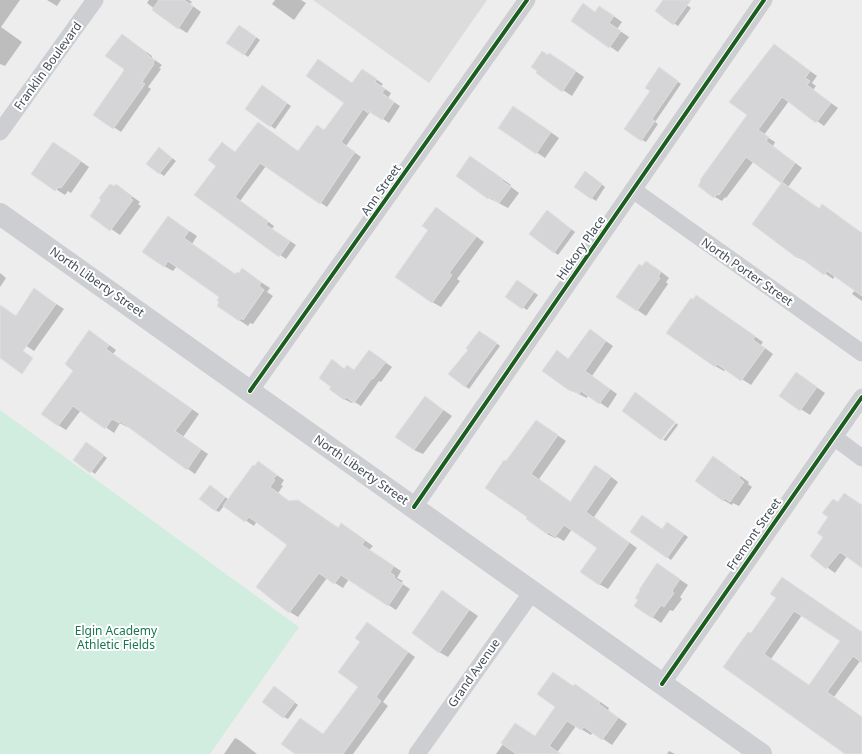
<svg xmlns="http://www.w3.org/2000/svg" width="862" height="754" font-family="'Noto Sans',sans-serif">
  <rect width="100%" height="100%" fill="#eeeded"/>
  <!-- education -->
  <polygon fill="#dcdcdd" points="313,0 487,0 429,83"/>
  <!-- green -->
  <polygon fill="#d1eddf" points="0,410 299,627 210,754 0,754"/>
  <!-- shadow -->
  <g fill="#0003" fill-rule="evenodd">
    <polygon points="0,0 20,0 1,27 22,42 5,66 0,64"/>
    <polygon points="47,0 61,0 57,6"/>
    <polygon points="149,0 189,0 192,2 190,4 201,12 187,33 179,28 147,3"/>
    <polygon points="275,0 301,0 306,3 294,20 272,4"/>
    <polygon points="664,0 679,0 691,8 678,26 656,11"/>
    <polygon points="608,12 622,22 617,29 629,37 618,52 572,20 596,13"/>
    <polygon points="243,28 260,40 248,57 244,54"/>
    <polygon points="122,35 152,56 152,58 162,65 159,68 161,69 148,87 151,89 121,132 94,114 124,73 125,69"/>
    <polygon points="775,45 817,76 812,83 816,86 813,90 838,108 824,126 789,101 764,135 775,142 773,146 802,168 788,187 820,209 862,233 862,301 852,294 855,290 835,275 833,279 806,260 805,261 797,257 783,183 754,161 726,198 725,197 722,201 715,197 749,115"/>
    <polygon points="548,56 558,59 584,77 572,96 537,73"/>
    <polygon points="663,71 681,84 655,122 658,124 646,142 642,140"/>
    <polygon points="369,74 383,84 381,86 391,93 388,98 400,106 389,123 376,114 375,116 370,112 346,146 361,157 327,207 266,166 240,201 274,226 272,229 296,245 286,259 196,195 236,153 298,152 325,131 346,102 353,84"/>
    <polygon points="266,89 291,106 275,129 246,109"/>
    <polygon points="522,112 559,138 545,158 500,128"/>
    <polygon points="62,148 89,167 71,193 68,191 65,195 32,174"/>
    <polygon points="163,151 176,161 164,176 147,164"/>
    <polygon points="471,157 511,185 510,186 519,193 508,208 489,198 457,176"/>
    <polygon points="590,175 605,187 596,201 576,187"/>
    <polygon points="116,185 140,202 138,204 141,206 120,235 91,215"/>
    <polygon points="444,213 484,242 457,279 460,281 441,307 432,302"/>
    <polygon points="551,214 575,232 558,255 554,252"/>
    <polygon points="168,217 197,236 192,244 236,275 239,274 242,270 270,288 267,292 273,296 253,324 250,323 248,326 218,306 221,297 177,266 173,271 164,266"/>
    <polygon points="643,267 655,267 669,278 666,282 668,284 646,316 617,296"/>
    <polygon points="0,273 6,278 0,287"/>
    <polygon points="521,283 538,295 527,310 507,296"/>
    <polygon points="35,290 64,309 34,351 0,328 0,305 16,316"/>
    <polygon points="705,302 763,342 761,345 773,354 751,385 726,369 724,371 715,366"/>
    <polygon points="590,330 613,346 592,376 617,394 608,408 588,395 587,398 570,390 557,352 569,359"/>
    <polygon points="484,334 500,346 469,389 465,386"/>
    <polygon points="97,336 116,350 113,354 199,414 183,437 208,454 195,474 128,426 127,427 120,423 114,433 81,410 66,430 58,425 75,370"/>
    <polygon points="369,351 392,367 381,382 379,381 361,406 353,401 352,403 344,399 332,386 332,361 345,369 355,371"/>
    <polygon points="805,379 825,393 810,415 781,396"/>
    <polygon points="425,397 452,416 423,454 414,450"/>
    <polygon points="676,423 678,425 666,441 663,440"/>
    <polygon points="544,426 566,441 539,479 571,502 603,471 618,482 594,517 637,548 608,589 599,584 598,548 572,529 564,541 557,537 555,538 547,534 529,517 507,462"/>
    <polygon points="90,445 107,458 95,474 74,459"/>
    <polygon points="258,462 284,480 281,485 283,486 278,493 290,502 298,501 306,506 339,528 349,529 373,546 369,550 401,571 397,578 403,581 401,583 410,589 396,610 349,579 343,588 327,578 298,617 290,612 289,544 257,521 254,526 224,506 219,512 215,510 214,488 229,500"/>
    <polygon points="722,463 749,482 748,484 752,487 739,506 733,503 732,505 723,500"/>
    <polygon points="838,503 862,506 862,567 847,556 835,573 811,556 825,537"/>
    <polygon points="668,523 688,537 671,560 667,557 662,530"/>
    <polygon points="666,570 688,585 680,597 682,599 673,611 670,610 661,623 635,605"/>
    <polygon points="443,592 478,616 448,657 439,652"/>
    <path d="M777 598 862 633V662L860 661 834 697 862 717V754H848L805 723 751 635ZM802 615 842 641 809 686 771 659Z"/>
    <polygon points="374,628 415,657 383,702 388,706 353,754 297,754 324,735 359,687"/>
    <polygon points="553,673 574,687 575,685 585,691 609,708 608,710 627,724 612,745 593,732 591,735 576,726 556,754 496,754 503,744 535,737 557,707"/>
    <polygon points="278,690 298,705 288,719 284,717"/>
    <polygon points="235,738 239,740 257,754 224,754"/>
    <polygon points="669,751 675,754 667,754"/>
  </g>
  <!-- building -->
  <g fill="#d5d5d7" stroke="#dfdfe0" fill-rule="evenodd">
    <polygon points="159,0 184,0 193,6 178,29 152,10"/>
    <polygon points="663,0 691,0 673,25 655,11"/>
    <polygon points="583,3 595,12 599,6 614,16 609,23 621,31 609,48 571,21"/>
    <polygon points="239,25 256,37 244,55 226,43"/>
    <polygon points="122,34 146,52 145,53 155,60 153,63 154,64 142,82 145,84 113,129 93,115 123,72 124,69 105,56"/>
    <polygon points="774,44 810,71 805,78 810,81 807,85 831,103 816,123 782,97 758,130 769,137 766,141 795,163 781,183 746,157 719,195 717,194 714,198 698,186 701,181 700,180 747,115 729,102"/>
    <polygon points="542,51 548,55 549,53 576,71 562,92 536,73 537,71 531,67"/>
    <polygon points="318,59 352,83 362,69 377,79 375,82 385,89 382,93 394,102 382,120 369,111 368,113 363,109 341,142 355,152 320,204 260,163 235,197 268,221 266,225 290,241 279,257 194,195 216,166 208,160 222,142 235,152 258,122 298,151 317,125 324,130 344,103 306,76"/>
    <polygon points="659,67 678,81 652,119 655,121 641,141 624,129 650,91 645,88"/>
    <polygon points="262,85 287,103 270,127 245,109"/>
    <polygon points="513,106 551,132 536,154 498,128"/>
    <polygon points="53,142 81,161 61,188 59,187 55,191 31,174"/>
    <polygon points="159,147 172,158 159,174 146,164"/>
    <polygon points="470,156 503,179 501,180 511,187 499,203 490,197 488,199 456,176"/>
    <polygon points="585,171 602,184 591,199 574,187"/>
    <polygon points="782,182 819,209 822,204 862,233 862,296 827,271 824,275 798,256 797,258 752,224"/>
    <polygon points="110,184 114,186 116,184 132,196 130,199 133,200 110,231 90,216 101,200 99,198"/>
    <polygon points="436,207 476,237 449,273 452,275 432,303 395,277 428,230 422,226"/>
    <polygon points="547,210 571,229 554,253 529,234"/>
    <polygon points="168,216 189,231 184,238 235,274 237,272 239,273 242,268 261,282 259,286 264,290 243,320 241,318 239,321 217,306 219,302 217,301 219,297 168,261 164,267 142,252"/>
    <polygon points="646,261 661,272 658,277 660,278 637,311 616,297 639,264 642,266"/>
    <polygon points="517,280 534,292 522,309 505,297"/>
    <polygon points="34,288 56,304 23,351 33,358 22,374 0,358 0,305 16,316"/>
    <polygon points="696,295 755,336 753,340 765,348 741,381 717,364 715,367 666,333 691,298 693,300"/>
    <polygon points="590,329 606,341 585,371 610,389 599,404 581,391 579,394 571,389 570,391 542,371 557,350 568,359"/>
    <polygon points="89,330 109,345 106,349 192,409 175,431 201,449 187,470 120,421 119,423 112,419 105,429 73,406 58,426 41,414 73,371 65,364"/>
    <polygon points="479,331 497,343 465,387 448,374 468,350 466,348"/>
    <polygon points="369,350 386,362 373,379 372,378 354,403 346,397 344,400 329,389 331,387 319,378 332,359 344,369 347,365 354,370"/>
    <polygon points="796,372 817,387 800,411 779,396"/>
    <polygon points="635,392 675,422 661,440 622,411"/>
    <polygon points="425,396 443,410 414,450 395,437"/>
    <polygon points="536,420 558,435 531,474 570,502 595,465 611,476 586,512 629,543 599,585 580,572 597,548 564,525 555,537 548,532 547,534 526,519 527,517 485,488 504,460 506,461"/>
    <polygon points="86,442 104,455 90,473 73,460"/>
    <polygon points="713,456 740,476 739,478 744,482 730,502 724,498 723,501 695,481"/>
    <polygon points="258,461 277,475 273,479 275,480 270,487 289,501 298,500 338,528 341,523 365,540 362,545 394,566 390,572 395,576 394,578 403,584 388,606 341,575 334,584 319,573 289,613 256,587 287,545 249,517 245,522 223,506 253,465 255,466"/>
    <polygon points="210,485 225,497 215,511 199,499"/>
    <polygon points="844,493 862,505 862,568 840,552 826,569 810,556 823,537 817,533 828,517 822,513 833,499 838,502"/>
    <polygon points="642,515 662,529 667,522 684,534 667,558 630,532"/>
    <polygon points="657,563 680,579 672,591 674,593 664,607 661,605 652,618 634,606 638,600 635,598 640,591 639,590"/>
    <path d="M782 577 862 632V663L853 656 827 692 862 717V754H845L723 667 748 632 751 633 776 598 770 594ZM794 611 840 641 809 685 764 654Z"/>
    <polygon points="442,590 469,610 439,653 412,633"/>
    <polygon points="367,622 408,652 376,697 381,701 343,754 295,754 281,744 300,718 323,734 358,687 338,672 360,642 355,638"/>
    <polygon points="553,672 573,686 575,684 600,702 599,704 618,718 602,740 584,727 581,730 567,721 549,746 561,754 516,754 501,743 515,723 535,736 555,707 537,694"/>
    <polygon points="274,686 295,702 283,718 262,702"/>
  </g>
  <g fill="none" stroke-linecap="round" stroke-linejoin="round">
    <!-- street -->
    <g stroke="#ccced1" stroke-width="17">
      <polyline points="0,132 95,0"/>
      <polyline points="633,190 862,353"/>
      <polyline points="250,391 527,0"/>
      <polyline points="834,437 862,458"/>
      <polyline points="414,507 764,0"/>
      <polyline points="662,684 862,397"/>
      <polyline points="417,754 532,592"/>
    </g>
    <!-- secondary -->
    <polyline stroke="#ccced2" stroke-width="22" points="0,214 761,754"/>
    <defs>
      <g id="cycleway">
        <polyline points="250,391 527,0"/>
        <polyline points="414,507 764,0"/>
        <polyline points="662,684 862,397"/>
      </g>
    </defs>
    <!-- cycleway casing -->
    <use href="#cycleway" stroke="#fff" stroke-width="6"/>
    <!-- cycleway -->
    <use href="#cycleway" stroke="#1b5e20" stroke-width="4"/>
  </g>
  <g text-anchor="middle" stroke-width="4" stroke-linejoin="round" paint-order="stroke">
    <!-- street labels -->
    <g font-size="12" fill="#454e59" stroke="#fff">
      <text transform="translate(48 66) rotate(-54)" y="4">Franklin Boulevard</text>
      <text transform="translate(381 190) rotate(-55)" y="4">Ann Street</text>
      <text transform="translate(581 248) rotate(-55)" y="4">Hickory Place</text>
      <text transform="translate(747 272) rotate(35)" y="4">North Porter Street</text>
      <text transform="translate(97 282) rotate(35)" y="4">North Liberty Street</text>
      <text transform="translate(361 470) rotate(35)" y="4">North Liberty Street</text>
      <text transform="translate(754 534) rotate(-55)" y="4">Fremont Street</text>
      <text transform="translate(474 673) rotate(-55)" y="4">Grand Avenue</text>
    </g>
    <!-- park labels -->
    <g font-size="12" fill="#187852" stroke="#fff">
      <text x="116" y="635">Elgin Academy<tspan x="116" dy="14">Athletic Fields</tspan></text>
    </g>
  </g>
</svg>
